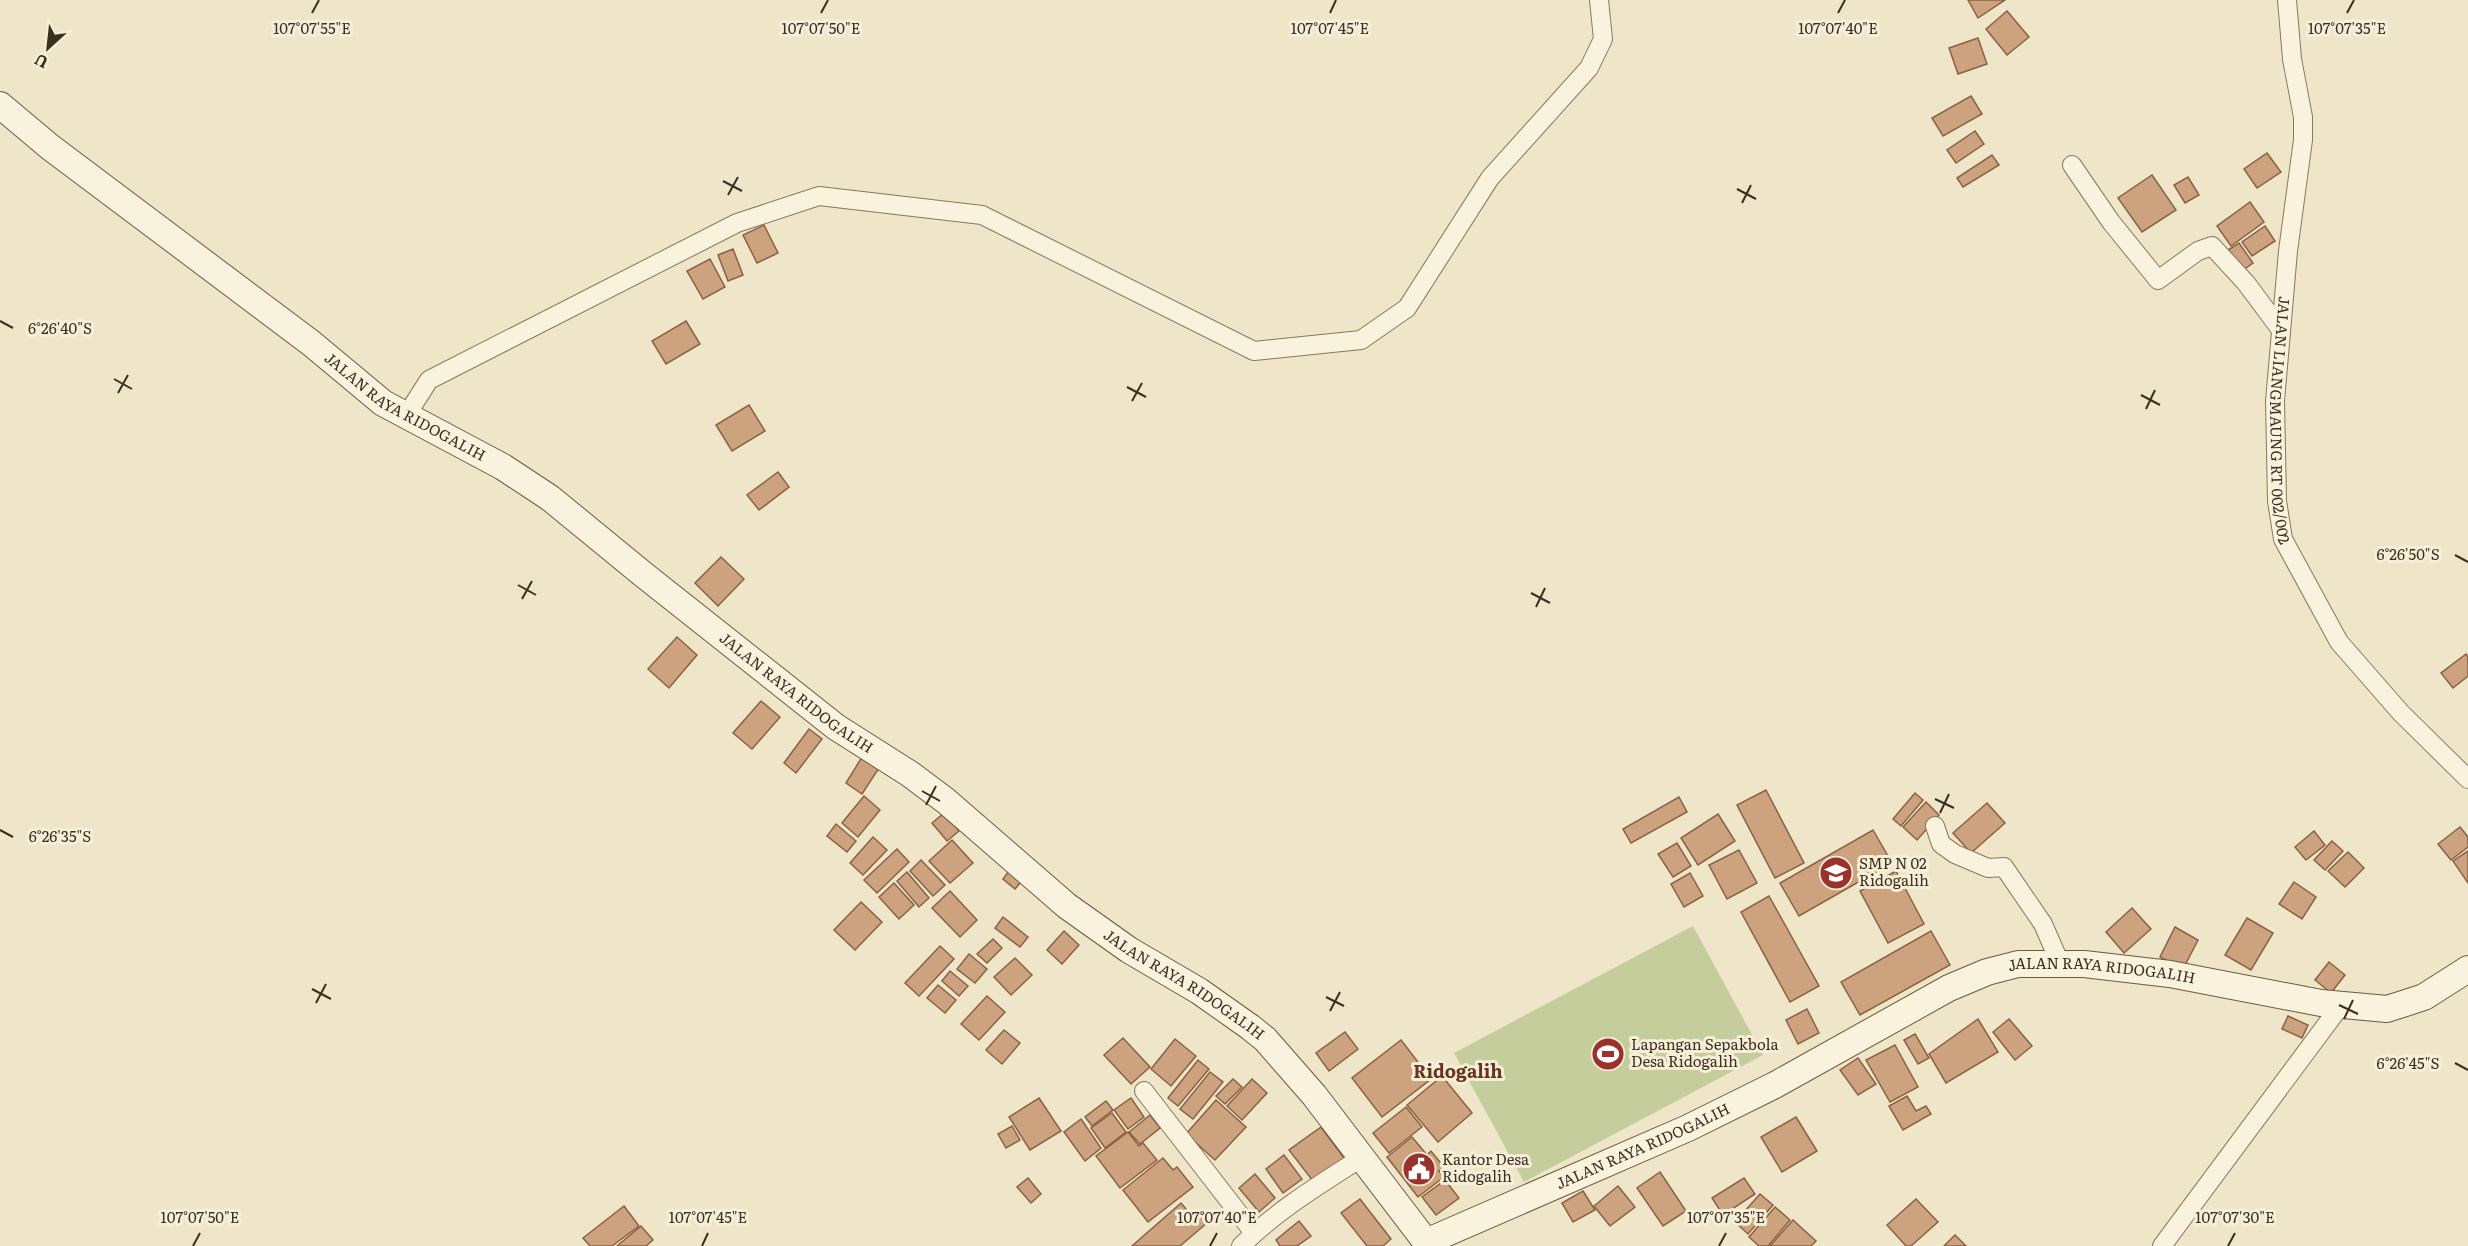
<svg xmlns="http://www.w3.org/2000/svg" width="2468" height="1246" font-family="Literata,serif">
  <rect width="100%" height="100%" fill="#efe5c8"/>
  <!-- green -->
  <polygon fill="#c5cd9c" points="1693,926 1763,1055 1524,1182 1454,1053"/>
  <!-- building -->
  <g fill="#cda27e" stroke="#8a6243" stroke-width="1.5">
    <polygon points="1968,0 2005,0 1978,18"/>
    <polygon points="2007,11 2029,37 2007,55 1986,29"/>
    <polygon points="1978,38 1987,64 1958,74 1949,48"/>
    <polygon points="1971,96 1982,114 1943,136 1932,118"/>
    <polygon points="1975,131 1984,144 1956,163 1947,150"/>
    <polygon points="2267,153 2281,172 2257,188 2244,169"/>
    <polygon points="1992,155 1999,165 1963,187 1957,178"/>
    <polygon points="2152,175 2176,210 2142,232 2118,198"/>
    <polygon points="2188,177 2199,195 2185,203 2174,185"/>
    <polygon points="2250,202 2264,222 2231,246 2217,226"/>
    <polygon points="764,225 778,253 757,263 743,235"/>
    <polygon points="2265,226 2275,241 2252,256 2242,242"/>
    <polygon points="2239,243 2253,263 2243,270 2228,250"/>
    <polygon points="733,249 743,275 728,281 718,255"/>
    <polygon points="710,259 725,287 703,299 687,271"/>
    <polygon points="686,321 700,344 666,364 652,341"/>
    <polygon points="749,405 765,431 732,451 716,425"/>
    <polygon points="778,472 789,487 759,510 747,495"/>
    <polygon points="721,557 744,579 718,606 695,583"/>
    <polygon points="677,637 697,655 669,688 648,669"/>
    <polygon points="2466,654 2468,657 2468,676 2453,688 2441,673"/>
    <polygon points="761,701 780,717 752,749 733,733"/>
    <polygon points="809,729 822,739 796,773 784,763"/>
    <polygon points="862,757 879,768 862,794 846,783"/>
    <polygon points="1766,790 1804,863 1775,878 1737,805"/>
    <polygon points="1915,793 1923,800 1901,826 1893,819"/>
    <polygon points="864,796 880,810 858,837 842,823"/>
    <polygon points="1679,797 1687,812 1631,843 1623,829"/>
    <polygon points="1926,802 1939,815 1917,840 1903,827"/>
    <polygon points="1987,803 2005,823 1971,853 1953,833"/>
    <polygon points="944,813 959,831 947,841 932,823"/>
    <polygon points="1718,814 1735,841 1698,865 1681,838"/>
    <polygon points="836,824 856,841 847,852 827,836"/>
    <polygon points="2460,827 2468,837 2468,847 2451,860 2438,844"/>
    <polygon points="1873,830 1892,863 1799,916 1780,883"/>
    <polygon points="2314,831 2325,845 2306,860 2295,847"/>
    <polygon points="873,837 887,850 863,875 850,863"/>
    <polygon points="952,840 973,863 950,883 929,861"/>
    <polygon points="2332,841 2343,851 2325,870 2314,860"/>
    <polygon points="1677,843 1691,866 1673,877 1658,854"/>
    <polygon points="897,849 909,862 877,893 864,880"/>
    <polygon points="1739,850 1757,883 1727,899 1709,865"/>
    <polygon points="2468,851 2468,883 2453,861"/>
    <polygon points="2348,852 2364,868 2345,887 2328,871"/>
    <polygon points="921,860 945,885 933,896 910,871"/>
    <polygon points="1011,868 1024,878 1015,889 1003,879"/>
    <polygon points="1896,871 1924,924 1888,943 1860,891"/>
    <polygon points="907,872 929,898 919,907 897,881"/>
    <polygon points="1690,873 1703,896 1684,907 1671,884"/>
    <polygon points="2294,882 2316,897 2302,919 2279,904"/>
    <polygon points="894,883 914,905 899,919 879,897"/>
    <polygon points="950,891 977,920 960,937 932,908"/>
    <polygon points="1769,896 1819,986 1790,1002 1741,912"/>
    <polygon points="861,902 882,922 855,950 834,930"/>
    <polygon points="2132,908 2151,929 2124,953 2106,932"/>
    <polygon points="1003,917 1028,937 1020,947 995,928"/>
    <polygon points="2247,918 2273,933 2251,970 2225,955"/>
    <polygon points="2175,927 2198,940 2183,969 2160,957"/>
    <polygon points="1064,931 1079,945 1062,964 1047,950"/>
    <polygon points="1931,931 1950,965 1860,1015 1841,982"/>
    <polygon points="993,939 1002,948 987,963 977,954"/>
    <polygon points="940,946 954,959 919,996 905,983"/>
    <polygon points="969,954 987,969 975,983 957,969"/>
    <polygon points="1015,958 1032,975 1011,995 994,977"/>
    <polygon points="2329,962 2345,975 2331,993 2315,980"/>
    <polygon points="950,971 968,986 959,996 942,981"/>
    <polygon points="938,985 956,1000 945,1013 927,998"/>
    <polygon points="987,996 1005,1012 979,1040 961,1024"/>
    <polygon points="1807,1009 1819,1033 1798,1044 1786,1020"/>
    <polygon points="2288,1016 2308,1025 2302,1038 2282,1029"/>
    <polygon points="1978,1019 1998,1052 1946,1083 1929,1054"/>
    <polygon points="2009,1019 2032,1046 2015,1060 1993,1032"/>
    <polygon points="1004,1030 1020,1043 1002,1064 986,1050"/>
    <polygon points="1345,1032 1358,1049 1329,1071 1316,1053"/>
    <polygon points="1915,1034 1929,1058 1918,1064 1904,1040"/>
    <polygon points="1123,1038 1150,1067 1131,1084 1104,1055"/>
    <polygon points="1175,1039 1196,1056 1171,1086 1151,1069"/>
    <polygon points="1401,1040 1431,1079 1382,1117 1352,1078"/>
    <polygon points="1895,1045 1918,1087 1890,1102 1866,1060"/>
    <polygon points="1858,1058 1876,1084 1858,1095 1840,1070"/>
    <polygon points="1198,1060 1209,1069 1178,1106 1168,1098"/>
    <polygon points="1210,1072 1223,1082 1193,1119 1180,1109"/>
    <polygon points="1442,1076 1472,1113 1438,1142 1407,1105"/>
    <polygon points="1233,1079 1242,1087 1225,1104 1216,1096"/>
    <polygon points="1252,1079 1267,1093 1242,1120 1227,1106"/>
    <polygon points="1907,1096 1916,1111 1926,1106 1931,1114 1903,1130 1889,1106"/>
    <polygon points="1039,1098 1061,1131 1030,1150 1009,1117"/>
    <polygon points="1131,1098 1144,1117 1128,1129 1114,1110"/>
    <polygon points="1216,1100 1246,1127 1215,1160 1186,1134"/>
    <polygon points="1106,1101 1113,1110 1092,1126 1085,1117"/>
    <polygon points="1406,1107 1422,1127 1389,1153 1373,1133"/>
    <polygon points="1112,1113 1126,1132 1105,1148 1091,1128"/>
    <polygon points="1150,1115 1160,1128 1140,1144 1129,1132"/>
    <polygon points="1796,1117 1817,1151 1782,1172 1761,1137"/>
    <polygon points="1081,1119 1101,1148 1085,1161 1064,1132"/>
    <polygon points="1012,1126 1020,1140 1006,1148 998,1134"/>
    <polygon points="1321,1127 1347,1162 1316,1185 1289,1150"/>
    <polygon points="1128,1132 1139,1146 1143,1143 1157,1160 1120,1188 1096,1156"/>
    <polygon points="1412,1137 1427,1155 1431,1151 1444,1167 1439,1171 1444,1177 1418,1197 1387,1157"/>
    <polygon points="1284,1155 1302,1179 1283,1193 1266,1169"/>
    <polygon points="1163,1158 1173,1170 1177,1167 1193,1187 1148,1222 1123,1190"/>
    <polygon points="1660,1172 1686,1211 1663,1226 1637,1188"/>
    <polygon points="1255,1174 1275,1198 1259,1212 1239,1188"/>
    <polygon points="1028,1178 1041,1194 1031,1203 1017,1187"/>
    <polygon points="1744,1178 1755,1194 1723,1215 1712,1198"/>
    <polygon points="1445,1180 1459,1198 1436,1215 1422,1197"/>
    <polygon points="1618,1186 1635,1207 1610,1226 1594,1206"/>
    <polygon points="1583,1191 1595,1210 1573,1222 1562,1203"/>
    <polygon points="1760,1194 1773,1205 1748,1234 1735,1222"/>
    <polygon points="1360,1199 1391,1239 1383,1246 1367,1246 1341,1213"/>
    <polygon points="1916,1199 1938,1222 1911,1246 1906,1246 1887,1225"/>
    <polygon points="1181,1203 1191,1215 1196,1210 1207,1223 1180,1246 1132,1246"/>
    <polygon points="624,1206 639,1226 612,1246 590,1246 583,1238"/>
    <polygon points="1775,1207 1790,1220 1768,1246 1759,1246 1749,1237"/>
    <polygon points="1793,1220 1816,1241 1811,1246 1770,1246"/>
    <polygon points="1299,1221 1311,1236 1297,1246 1280,1246 1276,1240"/>
    <polygon points="641,1226 653,1240 646,1246 617,1246"/>
    <polygon points="1955,1235 1966,1246 1944,1246"/>
  </g>
  <g fill="none" stroke-linecap="round" stroke-linejoin="round">
    <defs>
      <g id="street">
        <path id="s1" d="M2287 0 2292 59 2303 117V140L2288 251 2275 401 2277 501 2283 539 2339 642 2401 713 2468 779"/>
        <polyline points="2072,165 2111,222 2158,280 2198,251 2212,246 2246,283 2281,330"/>
        <polyline points="406,416 429,380 737,223 819,196 982,215 1254,351 1361,340 1407,308 1490,178 1589,68 1603,39 1599,0"/>
        <polyline points="1935,826 1941,844 1955,854 1988,868 2004,867 2043,924 2060,963"/>
        <polyline points="1144,1091 1254,1233"/>
        <path d="M1241 1246C1276 1211 1319 1185 1361 1158"/>
        <polyline points="2162,1246 2341,1005"/>
      </g>
      <g id="secondary">
        <path id="s2" d="M0 105 50 147 311 343 383 403 503 467 550 498 644 575 836 727 910 774 946 801 1067 906 1129 950 1199 991 1250 1027 1265 1039 1314 1095 1426 1242 1688 1128 1775 1085 1949 988 1987 972 2018 964H2084L2170 974 2321 1003 2387 1009 2424 997 2468 969"/>
      </g>
    </defs>
    <!-- street casing -->
    <use href="#street" stroke="#8b775d" stroke-width="20"/>
    <!-- secondary casing -->
    <use href="#secondary" stroke="#6d5940" stroke-width="28"/>
    <!-- street -->
    <use href="#street" stroke="#f9f2dc" stroke-width="18"/>
    <!-- secondary -->
    <use href="#secondary" stroke="#f9f2dc" stroke-width="26"/>
  </g>
  <!-- ticks -->
  <path fill="none" stroke="#3c2f20" stroke-width="2" d="M312 13 319 0M821 13 828 0M1330 13 1336 0M1838 13 1845 0M2347 13 2354 0M723 181 742 191M1737 189 1756 199M728 195 738 177M1742 203 1751 185M0 321 13 328M114 379 132 389M1127 387 1146 397M118 393 128 375M2141 395 2160 405M1132 401 1142 383M2146 409 2155 390M2455 555 2468 562M518 585 536 595M1531 593 1550 603M522 599 532 581M1536 607 1545 588M922 791 940 801M1935 799 1954 808M926 805 936 786M1940 813 1949 794M0 830 13 837M312 989 331 999M1326 997 1344 1006M316 1003 326 984M2339 1005 2358 1014M1330 1011 1340 992M2344 1019 2353 1000M2455 1063 2468 1070M193 1246 200 1233M702 1246 708 1233M1210 1246 1217 1233M1719 1246 1726 1233M2228 1246 2235 1233"/>
  <!-- icons -->
  <defs>
    <symbol id="school-disc" viewBox="-11 -11 22 22"><circle r="9.5" fill="#9a312d" stroke="#f6efd8"/><path d="M0-5L7-2L0 1L-7-2ZM-4 1L0 2.5L4 1V4Q0 6-4 4Z" fill="#fff"/></symbol>
    <symbol id="stadium-disc" viewBox="-11 -11 22 22"><circle r="9.5" fill="#9a312d" stroke="#f6efd8"/><path d="M0-5a6.5 5 0 1 0 0 10a6.5 5 0 1 0 0-10ZM-3.5-1.8h7v3.6h-7Z" fill="#fff"/></symbol>
    <symbol id="civic-disc" viewBox="-11 -11 22 22"><circle r="9.5" fill="#9a312d" stroke="#f6efd8"/><path d="M-.6-6.5H3V-4.5H.6V-3L4-1V1h2V6H-6V1h2V-1L-.6-3ZM-1.2 2.5V6h2.4V2.5Z" fill="#fff"/></symbol>
  </defs>
  <g fill-rule="evenodd">
    <use href="#school-disc" x="1817" y="854" width="38" height="38"/>
    <use href="#stadium-disc" x="1589" y="1035" width="38" height="38"/>
    <use href="#civic-disc" x="1400" y="1150" width="38" height="38"/>
  </g>
  <g text-anchor="middle" stroke-width="6" stroke-linejoin="round" paint-order="stroke">
    <!-- street labels -->
    <g font-size="15" fill="#3c2f20" stroke="#f6efd8">
      <text dy="5" stroke="none"><textPath href="#s2" startOffset="506">JALAN RAYA RIDOGALIH</textPath></text>
      <text dy="5" stroke="none"><textPath href="#s1" startOffset="423">JALAN LIANGMAUNG RT 002/002</textPath></text>
      <text dy="5" stroke="none"><textPath href="#s2" startOffset="992">JALAN RAYA RIDOGALIH</textPath></text>
      <text dy="5" stroke="none"><textPath href="#s2" startOffset="2574">JALAN RAYA RIDOGALIH</textPath></text>
      <text dy="5" stroke="none"><textPath href="#s2" startOffset="1478">JALAN RAYA RIDOGALIH</textPath></text>
      <text dy="5" stroke="none"><textPath href="#s2" startOffset="2072">JALAN RAYA RIDOGALIH</textPath></text>
    </g>
    <!-- poi labels -->
    <g font-size="15" fill="#3c2f20" stroke="#f6efd8" text-anchor="start">
      <text x="1859" y="869">SMP N 02<tspan x="1859" dy="17">Ridogalih</tspan></text>
      <text x="1631" y="1050">Lapangan Sepakbola<tspan x="1631" dy="17">Desa Ridogalih</tspan></text>
      <text x="1442" y="1165">Kantor Desa<tspan x="1442" dy="17">Ridogalih</tspan></text>
    </g>
    <!-- quarter labels -->
    <g font-size="18" font-weight="bold" fill="#683220" stroke="#f6efd8">
      <text x="1458" y="1078">Ridogalih</text>
    </g>
  </g>
  <g font-size="15" text-anchor="middle" fill="#3c2f20" stroke="#f6efd8" stroke-width="6" stroke-linejoin="round" paint-order="stroke">
    <text x="312" y="34">107°07'55"E</text>
    <text x="821" y="34">107°07'50"E</text>
    <text x="1330" y="34">107°07'45"E</text>
    <text x="1838" y="34">107°07'40"E</text>
    <text x="2347" y="34">107°07'35"E</text>
    <text x="60" y="334">6°26'40"S</text>
    <text x="2408" y="560">6°26'50"S</text>
    <text x="60" y="842">6°26'35"S</text>
    <text x="2408" y="1069">6°26'45"S</text>
    <text x="200" y="1223">107°07'50"E</text>
    <text x="708" y="1223">107°07'45"E</text>
    <text x="1217" y="1223">107°07'40"E</text>
    <text x="1726" y="1223">107°07'35"E</text>
    <text x="2235" y="1223">107°07'30"E</text>
  </g>
  <!-- north arrow -->
  <g transform="translate(48 48) rotate(207)" stroke="#f6efd8" stroke-width="4.5" paint-order="stroke">
  <path d="M0-4.5L10 22L0 15L-10 22Z" fill="#3c2f20"/>
  <text y="-9" font-size="16" font-weight="bold" text-anchor="middle" fill="#3c2f20">U</text>
  </g>
</svg>
